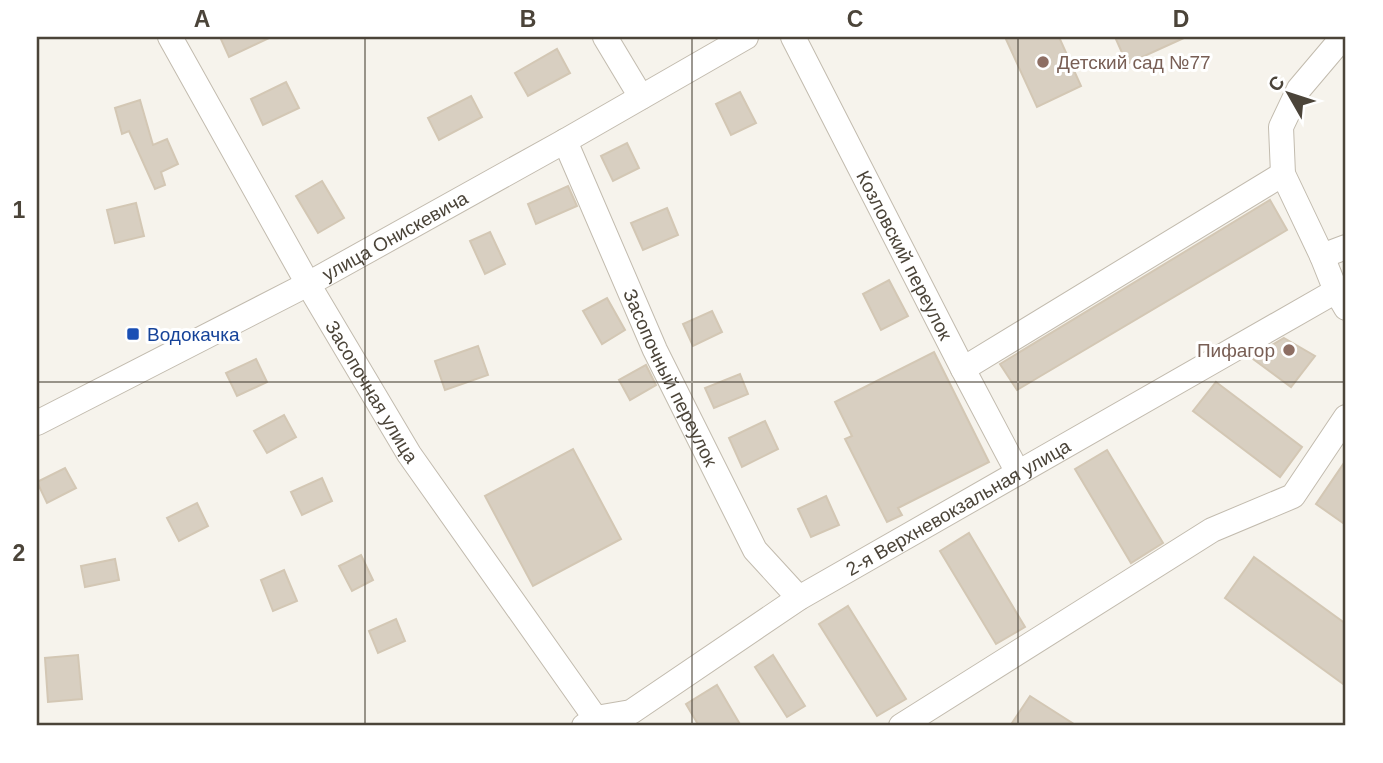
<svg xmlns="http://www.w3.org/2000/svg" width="1383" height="763" font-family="Arial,sans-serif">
  <rect width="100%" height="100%" fill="#f6f3ec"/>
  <!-- building -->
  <g fill="#d8cfc1" stroke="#d3c7b4" stroke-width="2">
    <polygon points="220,37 271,37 229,57"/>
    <polygon points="1005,37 1059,37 1081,86 1037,107"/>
    <polygon points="1115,37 1186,37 1127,64"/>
    <polygon points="557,49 570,73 528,96 515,73"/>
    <polygon points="286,82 299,108 263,125 251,99"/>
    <polygon points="740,92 756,123 731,135 716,104"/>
    <polygon points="471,96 482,117 439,140 428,118"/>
    <polygon points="140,100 153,145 167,139 178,164 161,172 165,185 155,189 129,131 122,134 115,108"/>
    <polygon points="627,143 639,168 613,181 601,156"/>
    <polygon points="322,181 344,218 318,233 296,196"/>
    <polygon points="568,186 577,206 536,224 528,204"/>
    <polygon points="1270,200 1287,230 1017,390 1000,364"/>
    <polygon points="136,203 144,236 115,243 107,210"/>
    <polygon points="667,208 678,235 643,250 631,223"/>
    <polygon points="490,232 505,264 485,274 470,241"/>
    <polygon points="889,280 908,316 881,330 863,294"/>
    <polygon points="607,298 625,330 602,344 583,311"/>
    <polygon points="712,311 722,332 693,346 683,324"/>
    <polygon points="1284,338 1315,356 1291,387 1253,359 1255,355"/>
    <polygon points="478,346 488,375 445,390 435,361"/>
    <polygon points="934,352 989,462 898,508 902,515 887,522 845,439 852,436 835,402"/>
    <polygon points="256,359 267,382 237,396 226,373"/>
    <polygon points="646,365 656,385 630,400 619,380"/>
    <polygon points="740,374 748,394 714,408 705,388"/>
    <polygon points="1216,382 1302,447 1280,477 1193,411"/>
    <polygon points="284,415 296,437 267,453 254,431"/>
    <polygon points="765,421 778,449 742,467 729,438"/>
    <polygon points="573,449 621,539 533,586 485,496"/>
    <polygon points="1107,450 1163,543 1131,563 1075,469"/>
    <polygon points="1346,460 1346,525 1316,504"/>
    <polygon points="65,468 76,488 47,503 37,482"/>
    <polygon points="322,478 332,501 302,515 291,492"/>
    <polygon points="826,496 839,525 811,537 798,509"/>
    <polygon points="197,503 208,526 179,541 167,518"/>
    <polygon points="969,533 1025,627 996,644 940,551"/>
    <polygon points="361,555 373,580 352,591 339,566"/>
    <polygon points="1254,557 1346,624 1346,686 1225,598"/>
    <polygon points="115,559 119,580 85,587 81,566"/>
    <polygon points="284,570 297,601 273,611 261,580"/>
    <polygon points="848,606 906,699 877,716 819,624"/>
    <polygon points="396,619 405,641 378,653 369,631"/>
    <polygon points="78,655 82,699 48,702 45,658"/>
    <polygon points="773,655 805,706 787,717 755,667"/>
    <polygon points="717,685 741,726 699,726 686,704"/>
    <polygon points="1030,696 1077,726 1010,726"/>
  </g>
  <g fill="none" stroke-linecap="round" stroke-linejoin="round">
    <defs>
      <g id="minor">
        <path id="s1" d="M170 37 308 284 409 454 601 726"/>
        <polyline points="605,37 641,97"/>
        <path id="s2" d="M793 37 963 369 1018 473"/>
        <polyline points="1343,37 1299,89 1281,127 1283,174 1322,256 1336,291 1346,308"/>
        <path id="s3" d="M565 141 655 350 755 550 799 598"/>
        <polyline points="1322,256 1346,247"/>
        <polyline points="963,369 1283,174"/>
        <path id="s4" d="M37 423 308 284 565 141 746 37"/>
        <path id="s5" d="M584 726 596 718 631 712 799 598 1336 291"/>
        <polyline points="901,726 1212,530 1293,496 1346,417"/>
      </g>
    </defs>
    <!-- minor casing -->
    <use href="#minor" stroke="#c2bbae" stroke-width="26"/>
    <!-- minor -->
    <use href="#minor" stroke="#fff" stroke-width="24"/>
  </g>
  <!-- grid -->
  <path fill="none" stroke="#4b4439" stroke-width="2" stroke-opacity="0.55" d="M365 37V726M692 37V726M1018 37V726M37 382H1346"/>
  <!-- markers -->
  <g fill="#8d6e63" stroke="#fff" stroke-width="2.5">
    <circle cx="1043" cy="62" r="7"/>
    <circle cx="1289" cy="350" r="7"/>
  </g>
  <rect fill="#1a4fb4" stroke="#fff" stroke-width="2.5" x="126" y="327" width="14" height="14" rx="3.5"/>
  <g text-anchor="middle" stroke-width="6" stroke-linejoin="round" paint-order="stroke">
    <!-- education labels -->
    <g font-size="19" fill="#785e54" stroke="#fff" text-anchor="start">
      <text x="1057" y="69">Детский сад №77</text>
      <text x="1275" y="357" text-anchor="end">Пифагор</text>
    </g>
    <!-- street labels -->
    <g font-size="19" fill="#4b4439" stroke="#fff">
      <text dy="7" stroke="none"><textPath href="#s4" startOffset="404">улица Онискевича</textPath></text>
      <text dy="7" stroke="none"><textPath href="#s2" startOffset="245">Козловский переулок</textPath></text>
      <text dy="7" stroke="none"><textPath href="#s3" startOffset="259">Засопочный переулок</textPath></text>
      <text dy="7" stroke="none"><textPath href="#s1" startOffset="408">Засопочная улица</textPath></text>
      <text dy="7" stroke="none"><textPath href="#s5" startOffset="436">2-я Верхневокзальная улица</textPath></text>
    </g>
    <!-- transit labels -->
    <g font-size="19" fill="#164399" stroke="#fff" text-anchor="start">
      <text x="147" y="341">Водокачка</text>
    </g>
  </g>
  <!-- border -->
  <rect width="1383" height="763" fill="none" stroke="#ffffff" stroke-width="77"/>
  <!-- north arrow -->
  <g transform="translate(1289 94) rotate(309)" stroke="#ffffff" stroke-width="5" paint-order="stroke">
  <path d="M0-5L12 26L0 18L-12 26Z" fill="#4b4439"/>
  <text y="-10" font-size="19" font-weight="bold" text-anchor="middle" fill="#4b4439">С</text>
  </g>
  <rect x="38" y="38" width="1306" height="686" fill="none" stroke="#4b4439" stroke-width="2.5"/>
  <g font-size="23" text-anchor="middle" font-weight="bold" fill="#4b4439">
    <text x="202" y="27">A</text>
    <text x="528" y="27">B</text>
    <text x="855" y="27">C</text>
    <text x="1181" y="27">D</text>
    <text x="19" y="218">1</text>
    <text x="19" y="561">2</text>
  </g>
</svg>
